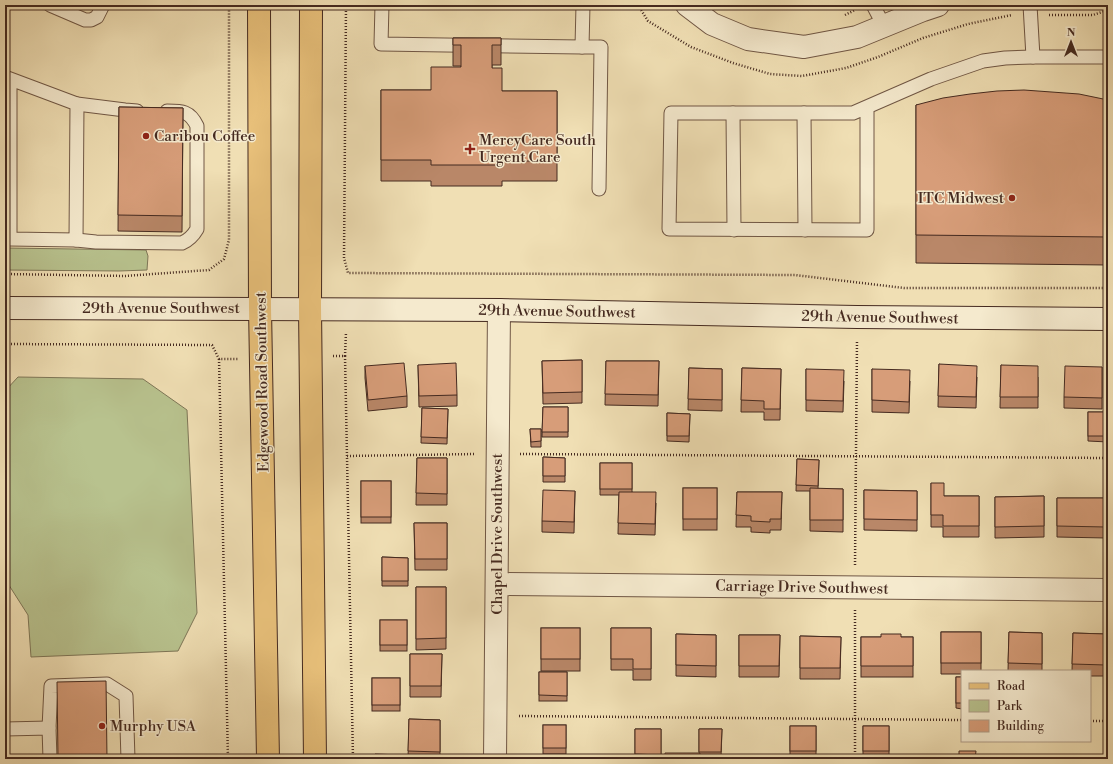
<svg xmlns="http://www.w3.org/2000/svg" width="1113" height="764" font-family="'Libre Bodoni',serif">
  <rect width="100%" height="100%" fill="#f0dfb4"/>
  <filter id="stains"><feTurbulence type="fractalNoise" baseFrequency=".005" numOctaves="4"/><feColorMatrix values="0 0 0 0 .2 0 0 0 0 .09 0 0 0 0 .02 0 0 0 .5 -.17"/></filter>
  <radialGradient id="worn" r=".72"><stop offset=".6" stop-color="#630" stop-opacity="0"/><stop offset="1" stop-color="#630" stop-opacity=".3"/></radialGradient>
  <!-- green -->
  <g fill="#b8c28e" stroke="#7e7657">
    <polygon points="5,248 146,250 148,256 147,270 119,271 5,270"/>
    <polygon points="18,377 143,379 187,410 197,613 178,651 31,657 28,615 5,579 5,391"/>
  </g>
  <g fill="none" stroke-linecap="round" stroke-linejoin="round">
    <defs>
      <g id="lane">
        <polyline points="50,5 85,20 91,20 97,17 103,5"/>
        <polyline points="382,5 381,44 582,47 583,5"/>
        <polyline points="873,5 884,26"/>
        <polyline points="1030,5 1033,57 1108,57"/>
        <polyline points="582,47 601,47 599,189"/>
        <polyline points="5,77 77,104 76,240 10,239 10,80"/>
        <polyline points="77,104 125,110 137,111"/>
        <polyline points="867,107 867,230 669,229 671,113 853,113 931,79 983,61 1005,58 1033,57"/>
        <polyline points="733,113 734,230"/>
        <polyline points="804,113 805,230"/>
        <path d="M76 240 96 242 182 243C189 240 193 236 197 229V126C190 111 182 111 167 111"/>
        <polyline points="49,728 51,686 107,684 126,696 128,759"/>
        <polyline points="5,729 49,728 50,759"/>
      </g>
      <g id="street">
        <polyline points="687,5 712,24 748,39 804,47 857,37 923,10 938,5"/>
        <polyline points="497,584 1108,590"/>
        <polyline points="495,759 499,310"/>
      </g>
      <polyline id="secondary" points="5,308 499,310 857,317 1108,319"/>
      <g id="primary">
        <polyline points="259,5 260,308 268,759"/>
        <polyline points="311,5 310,308 315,759"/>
      </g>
    </defs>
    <!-- lane casing -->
    <use href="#lane" stroke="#705745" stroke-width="15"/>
    <!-- street casing -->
    <use href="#street" stroke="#705745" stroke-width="24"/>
    <!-- secondary casing -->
    <use href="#secondary" stroke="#452a20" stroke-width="24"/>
    <!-- primary casing -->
    <use href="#primary" stroke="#452a20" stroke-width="24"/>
    <!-- path -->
    <g stroke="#452a20" stroke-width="2.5" stroke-dasharray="1 2" stroke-linecap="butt">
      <polyline points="346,5 344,258 348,273 795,275 904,288 1108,288"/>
      <polyline points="638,5 648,21 691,47 733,63 770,74 802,76 846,68 878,57 923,38 968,24 1012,15"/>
      <polyline points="845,15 855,10"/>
      <polyline points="1049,15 1093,15 1105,11 1108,11"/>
      <polyline points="5,274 125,276 209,270 224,259 229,240 229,5"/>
      <polyline points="5,344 212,345 219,359 238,359"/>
      <polyline points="333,356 345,356 346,332"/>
      <polyline points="345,356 353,759"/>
      <polyline points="219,359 228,759"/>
      <polyline points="520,454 1108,458"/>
      <polyline points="347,456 475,454"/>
      <polyline points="855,565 857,340"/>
      <polyline points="855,610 855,759"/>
      <polyline points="519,716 962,720"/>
      <polyline points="1090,721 1108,721"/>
    </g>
    <!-- lane -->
    <use href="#lane" stroke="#f5eace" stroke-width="13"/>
    <!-- street -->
    <use href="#street" stroke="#f5eace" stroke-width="22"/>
    <!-- secondary -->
    <use href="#secondary" stroke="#f5eace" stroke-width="22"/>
    <!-- primary -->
    <use href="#primary" stroke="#e8c07a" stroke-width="22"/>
  </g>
  <!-- wall -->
  <g fill="#b98768" stroke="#452a20">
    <polygon points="453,38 501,38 501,65 492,65 492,68 502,91 557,91 557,181 502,181 502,186 431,186 431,181 381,181 381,90 431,90 461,67 461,66 453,66"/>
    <polygon points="1108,100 1108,265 916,263 916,105"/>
    <polygon points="119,107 183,108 182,232 118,231"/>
    <polygon points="582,360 582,403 543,404 542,361"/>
    <polygon points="606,361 659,361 658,406 605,405"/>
    <polygon points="939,364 977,377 976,408 938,407"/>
    <polygon points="418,365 457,395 457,406 419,407"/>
    <polygon points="1001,365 1038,377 1038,408 1000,408"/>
    <polygon points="365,366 407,396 407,407 368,411 365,378"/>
    <polygon points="1102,367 1102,409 1064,408 1064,397"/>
    <polygon points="689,368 722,369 722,411 688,410"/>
    <polygon points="742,368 781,369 780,420 764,420 764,412 741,412"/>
    <polygon points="806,369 844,381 843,412 806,411"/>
    <polygon points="872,369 910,381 909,413 872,412"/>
    <polygon points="543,407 568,407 568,437 542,437"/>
    <polygon points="422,408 448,409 447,444 421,443"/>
    <polygon points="1088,412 1108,412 1108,442 1088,441"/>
    <polygon points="667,413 690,414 689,442 667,441"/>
    <polygon points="530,429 541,429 541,447 531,447"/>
    <polygon points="543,457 565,458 565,482 543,482"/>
    <polygon points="417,458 447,458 447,505 416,505"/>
    <polygon points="797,459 819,460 818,489 843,489 843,532 810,531 810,491 796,491"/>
    <polygon points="600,463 632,463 632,492 656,503 655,535 618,534 619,495 600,495"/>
    <rect x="361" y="481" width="30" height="42"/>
    <polygon points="931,483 944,496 979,496 979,537 943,537 943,527 931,527"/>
    <rect x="683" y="488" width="34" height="42"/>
    <polygon points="864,490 917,491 917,531 864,530"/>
    <polygon points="575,491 574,533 542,532 542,521"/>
    <polygon points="737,492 782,492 781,530 770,530 770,533 751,532 751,527 736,527"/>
    <polygon points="1044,496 1044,537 995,538 995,497"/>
    <polygon points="1057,498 1106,498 1106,538 1057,537"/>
    <polygon points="414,523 447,523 447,570 415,570"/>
    <polygon points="382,557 408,558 408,586 382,586"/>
    <polygon points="416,587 446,587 446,649 416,650"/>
    <rect x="380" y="620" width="27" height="31"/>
    <rect x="541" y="628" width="39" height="43"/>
    <polygon points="611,628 651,628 651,680 633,680 633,670 611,670"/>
    <polygon points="941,632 981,632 981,671 962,671 962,674 941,674"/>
    <polygon points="1009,632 1042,633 1042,671 1008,671"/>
    <polygon points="1073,633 1106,634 1106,676 1090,676 1090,671 1072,671"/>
    <polygon points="676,634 716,635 716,677 676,676"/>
    <polygon points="739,635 780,635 779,677 739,677"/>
    <polygon points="800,636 841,637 840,679 800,679"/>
    <rect x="861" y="637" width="52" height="40"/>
    <polygon points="410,654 442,654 441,697 410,697"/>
    <rect x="539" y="672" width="28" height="29"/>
    <polygon points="956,677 962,677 962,709 956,708"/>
    <rect x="372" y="678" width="28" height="33"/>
    <polygon points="409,719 440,720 440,759 408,759"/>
    <rect x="543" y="725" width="23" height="29"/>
    <polygon points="790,726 816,726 816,755 807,757 790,756"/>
    <polygon points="863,726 889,726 889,755 878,757 863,757"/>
    <polygon points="635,729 661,729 661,759 604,759 635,758"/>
    <polygon points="699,729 722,729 721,758 700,757 699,753"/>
  </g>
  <!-- building -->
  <g fill="#d79d79" stroke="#452a20">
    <polygon points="453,38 501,38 501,45 492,45 492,68 502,68 502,91 557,91 557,161 502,161 502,165 431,165 431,160 381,160 381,90 431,90 431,67 461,67 461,45 453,45"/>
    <polygon points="1024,90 1079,94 1108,100 1108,237 916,235 916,105 943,98 970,94 997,91"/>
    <polygon points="119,107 183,108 182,216 118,215"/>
    <polygon points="582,360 582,392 543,393 542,361"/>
    <polygon points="606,361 659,361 658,395 605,394"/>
    <polygon points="404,363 407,396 368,400 365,366"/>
    <polygon points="456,363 457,395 419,396 418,365"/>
    <polygon points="939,364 977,366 976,397 938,396"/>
    <polygon points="1001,365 1038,366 1038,397 1000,397"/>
    <polygon points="1065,366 1102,367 1102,398 1064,397"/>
    <polygon points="689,368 722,369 722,400 688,399"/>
    <polygon points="742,368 781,369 780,409 764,409 764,401 741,400"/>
    <polygon points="806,369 844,370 843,401 806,400"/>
    <polygon points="872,369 910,370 909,402 872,400"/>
    <polygon points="543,407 568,407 568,432 542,432"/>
    <polygon points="422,408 448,409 447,438 421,437"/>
    <rect x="1088" y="412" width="20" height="24"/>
    <polygon points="667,413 690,414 689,436 667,436"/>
    <polygon points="530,429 541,429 541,441 531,442"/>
    <polygon points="543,457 565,458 565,476 543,476"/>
    <polygon points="417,458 447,458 447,494 416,493"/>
    <polygon points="797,459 819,460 818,486 796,485"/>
    <rect x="600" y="463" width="32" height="26"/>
    <rect x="361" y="481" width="30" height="36"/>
    <polygon points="931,483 944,483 944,496 979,496 979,526 943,526 943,515 931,515"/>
    <rect x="683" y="488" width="34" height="31"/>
    <polygon points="810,488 843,489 843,520 810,520"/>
    <polygon points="543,490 575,491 574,522 542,521"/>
    <polygon points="864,490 917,491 917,520 864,519"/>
    <polygon points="619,492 656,492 655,524 618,523"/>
    <polygon points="737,492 782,492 781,519 770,519 770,522 751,521 751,516 736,515"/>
    <polygon points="1044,496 1044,526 995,527 995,497"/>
    <polygon points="1057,498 1106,498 1106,527 1057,526"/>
    <polygon points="414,523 447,523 447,559 415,559"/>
    <polygon points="382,557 408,558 408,581 382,581"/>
    <polygon points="416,587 446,587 446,638 416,639"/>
    <rect x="380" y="620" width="27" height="25"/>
    <rect x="541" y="628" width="39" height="31"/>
    <polygon points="611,628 651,628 651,669 633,669 633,659 611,659"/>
    <rect x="941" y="632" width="40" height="31"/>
    <polygon points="1009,632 1042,633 1042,664 1008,663"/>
    <polygon points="1073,633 1106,634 1106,665 1072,664"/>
    <polygon points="676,634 716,635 716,666 676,665"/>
    <polygon points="881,634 901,634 901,637 913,637 913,666 861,666 861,637 881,637"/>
    <polygon points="739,635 780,635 779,666 739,666"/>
    <polygon points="800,636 841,637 840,668 800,668"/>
    <polygon points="410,654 442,654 441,686 410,686"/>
    <polygon points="539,672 567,672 567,696 539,695"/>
    <rect x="956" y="677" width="6" height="26"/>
    <rect x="372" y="678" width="28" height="27"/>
    <polygon points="106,681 107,759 58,759 57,682"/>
    <polygon points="409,719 440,720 440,752 408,751"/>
    <rect x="543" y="725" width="23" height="23"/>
    <rect x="790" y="726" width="26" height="25"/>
    <rect x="863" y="726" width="26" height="25"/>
    <polygon points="635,729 661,729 661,755 635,754"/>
    <polygon points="699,729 722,729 721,752 699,752"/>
    <polygon points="959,751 976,751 975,759 959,759"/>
    <polygon points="665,753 700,753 699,759 665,759"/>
    <polygon points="375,754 401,755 401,759 375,759"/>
    <polygon points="734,755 778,756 778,759 733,759"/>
    <rect x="807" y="755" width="39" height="4"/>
    <rect x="878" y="755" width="40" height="4"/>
    <rect x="540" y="758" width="39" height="1"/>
    <rect x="604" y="758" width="39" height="1"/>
  </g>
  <!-- markers -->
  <g fill="#8f2418" stroke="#f5eace" stroke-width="1.5">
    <circle cx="146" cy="136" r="4"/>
    <path d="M468 143h4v4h4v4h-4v4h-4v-4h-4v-4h4z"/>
    <circle cx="1012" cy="198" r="4"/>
    <circle cx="102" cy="726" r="4"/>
  </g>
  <g text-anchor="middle" stroke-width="3" stroke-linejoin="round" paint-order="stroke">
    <!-- poi labels -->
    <g font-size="15" fill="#452a20" stroke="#f5eace" text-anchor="start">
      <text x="154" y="141">Caribou Coffee</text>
      <text x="479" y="145">MercyCare South<tspan x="479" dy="17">Urgent Care</tspan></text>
      <text x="1004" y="203" text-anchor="end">ITC Midwest</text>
      <text x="110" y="731">Murphy USA</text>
    </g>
    <!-- street labels -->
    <g font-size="15" fill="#452a20" stroke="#f5eace">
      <text x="161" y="313">29th Avenue Southwest</text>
      <text transform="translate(557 311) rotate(1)" y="5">29th Avenue Southwest</text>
      <text transform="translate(880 317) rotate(1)" y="5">29th Avenue Southwest</text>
      <text transform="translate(262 382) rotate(-91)" y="5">Edgewood Road Southwest</text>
      <text transform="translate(497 534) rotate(-90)" y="5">Chapel Drive Southwest</text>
      <text transform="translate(802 587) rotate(1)" y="5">Carriage Drive Southwest</text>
    </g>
  </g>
  <!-- margin -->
  <rect width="1113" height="764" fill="none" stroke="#f0dfb4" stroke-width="20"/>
  <rect x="6" y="6" width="1101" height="752" fill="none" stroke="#452a20" stroke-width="2"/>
  <rect x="10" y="10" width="1093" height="744" fill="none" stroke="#452a20"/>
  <!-- legend -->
  <rect x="961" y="670" width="130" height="72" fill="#f5eace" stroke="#af9d88"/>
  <rect x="969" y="683" width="20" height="6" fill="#e8c07a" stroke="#af9d88"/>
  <text x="997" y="690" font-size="12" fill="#452a20">Road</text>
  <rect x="969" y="700" width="20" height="12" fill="#b8c28e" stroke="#af9d88"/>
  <text x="997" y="710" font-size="12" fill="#452a20">Park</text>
  <rect x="969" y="720" width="20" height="12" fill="#d79d79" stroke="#af9d88"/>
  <text x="997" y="730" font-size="12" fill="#452a20">Building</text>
  <!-- north arrow -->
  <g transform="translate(1071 42)" stroke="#f5eace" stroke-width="3" paint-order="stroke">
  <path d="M0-3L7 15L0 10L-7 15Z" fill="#452a20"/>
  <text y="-6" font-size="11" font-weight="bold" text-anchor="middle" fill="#452a20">N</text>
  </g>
  <rect width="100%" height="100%" filter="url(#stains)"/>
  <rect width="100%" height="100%" fill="url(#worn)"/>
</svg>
